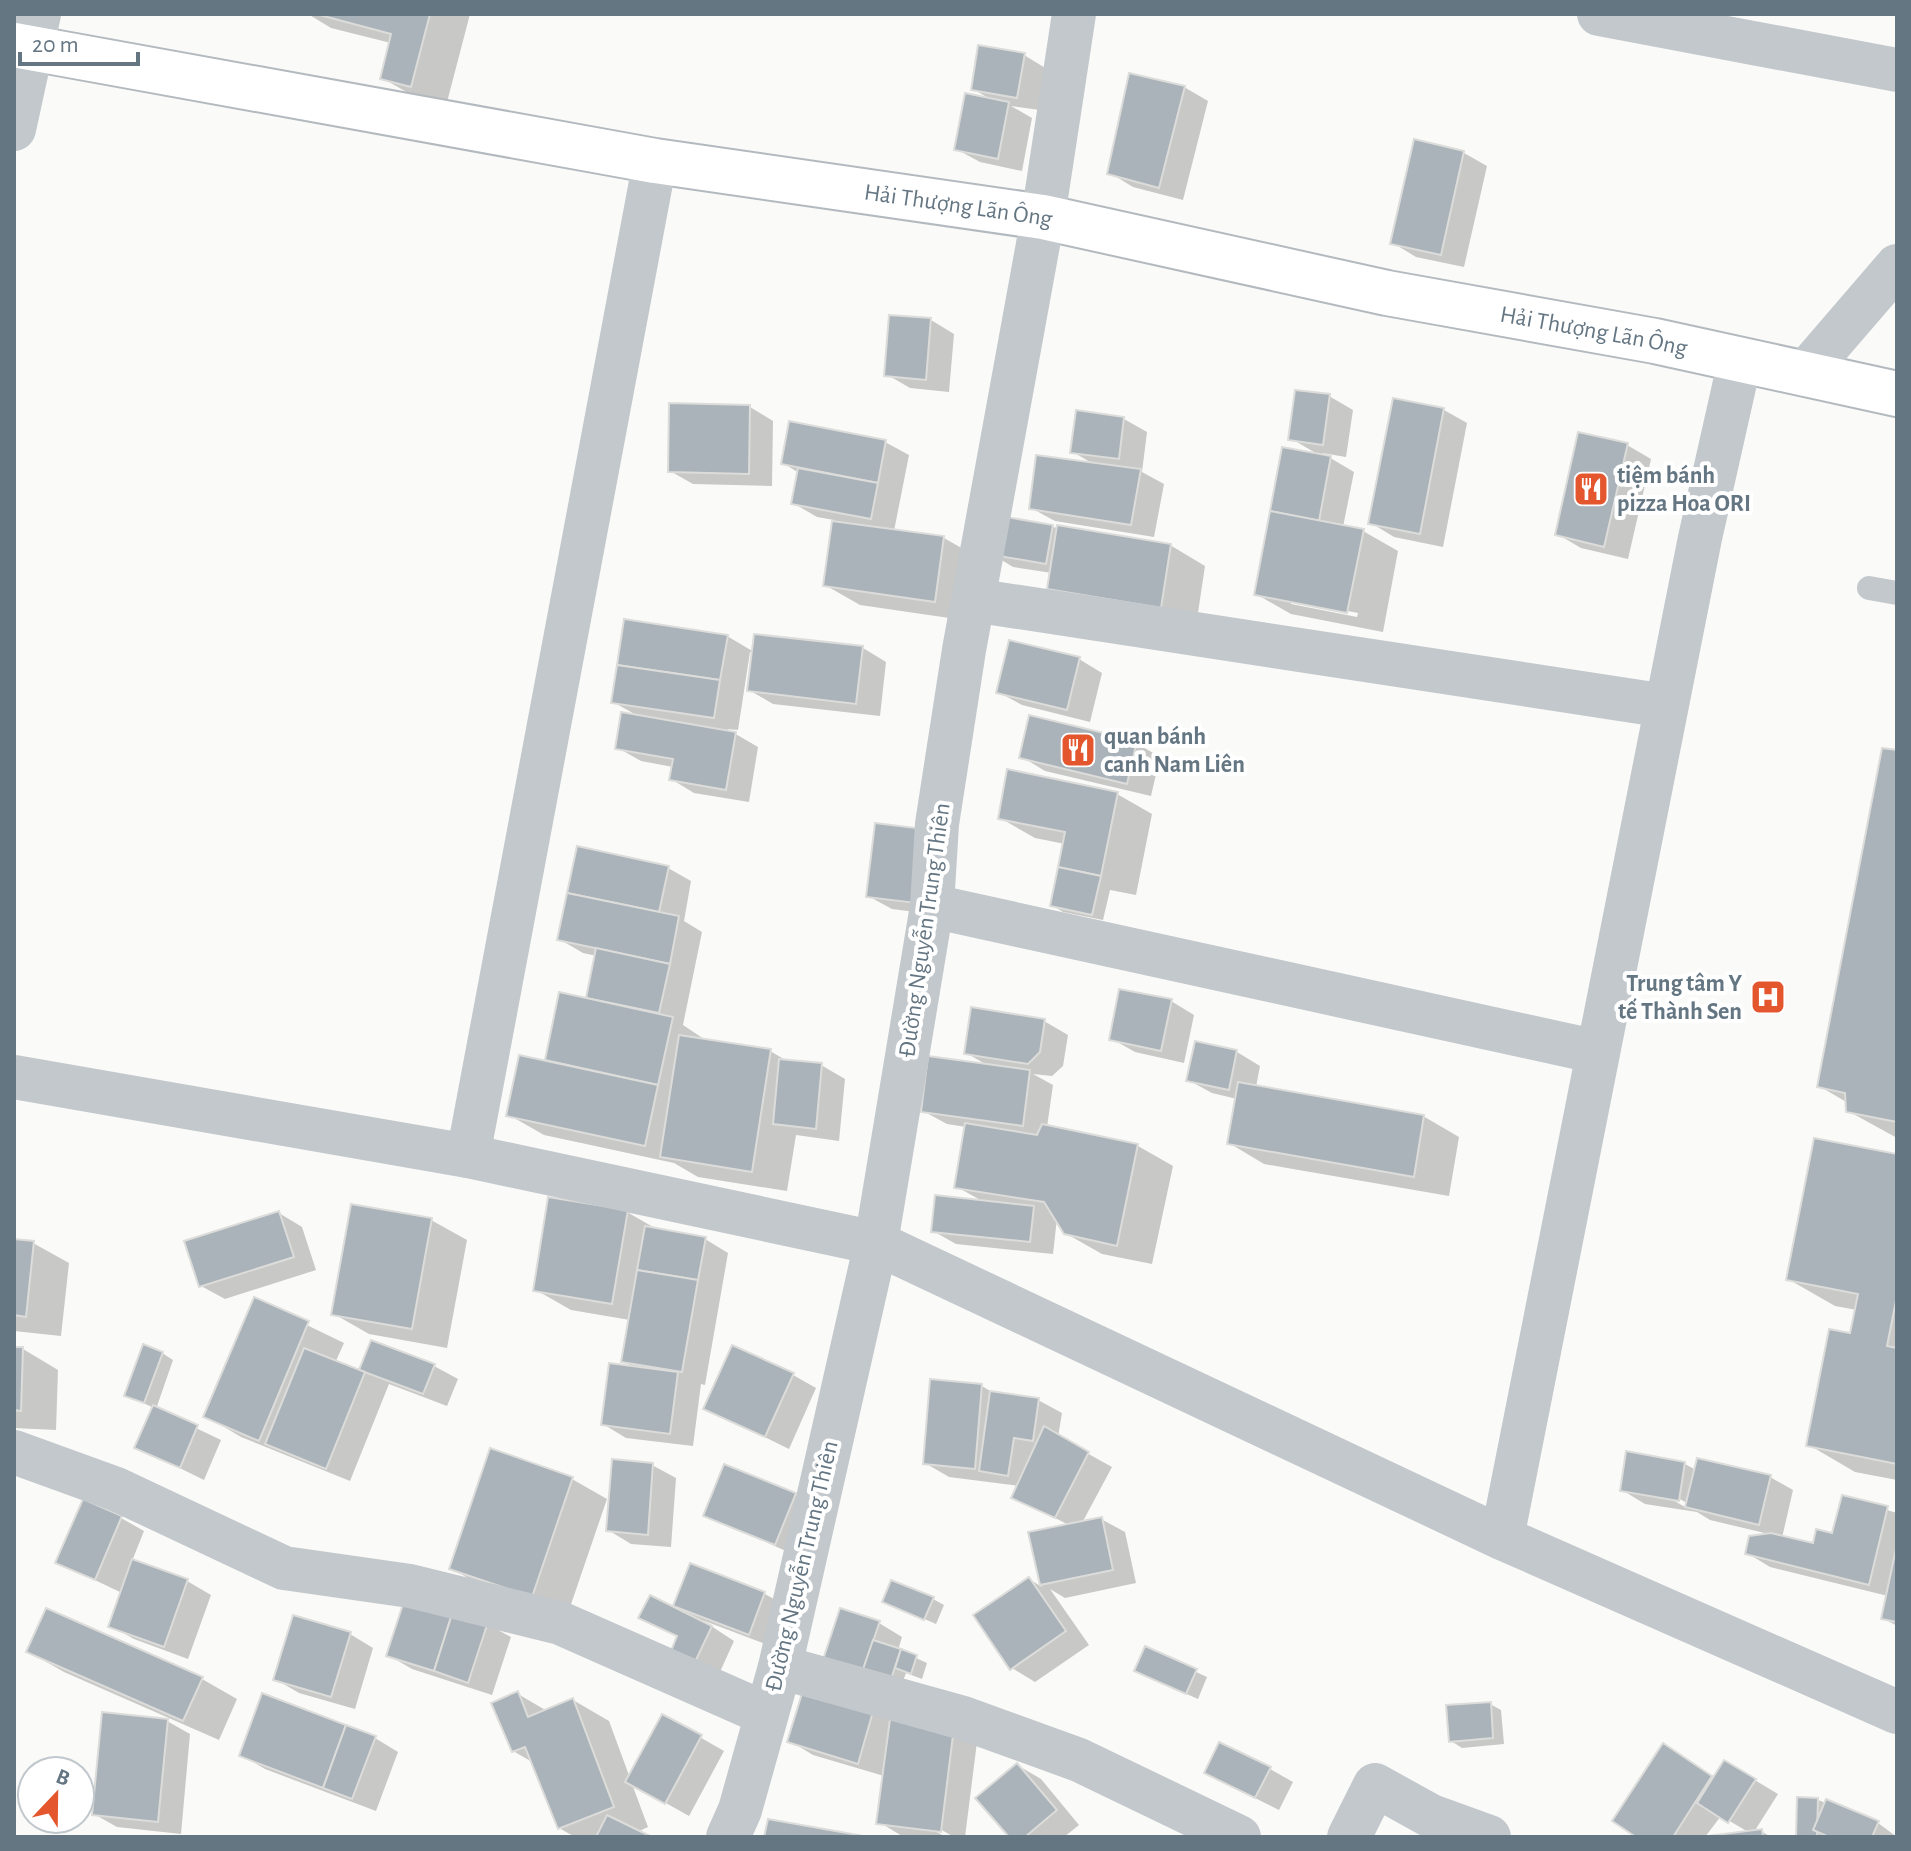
<svg xmlns="http://www.w3.org/2000/svg" width="1911" height="1851" font-family="'Alegreya Sans',sans-serif">
  <rect width="100%" height="100%" fill="#fafaf8"/>
  <!-- shadow -->
  <g fill="#0003" fill-rule="evenodd">
    <polygon points="308,14 470,14 446,106 417,98 382,78 391,43 331,28"/>
    <polygon points="1024,55 1047,69 1040,110 1011,106 1032,118 1022,171 980,162 956,149 992,100 973,89"/>
    <polygon points="1184,87 1208,101 1183,200 1133,187 1110,173"/>
    <polygon points="1416,142 1464,153 1487,166 1464,267 1416,257 1393,243"/>
    <polygon points="931,320 954,334 949,392 910,388 886,374"/>
    <path d="M1329 396 1353 410 1346 457 1322 453 1354 472 1343 527 1363 531 1398 551 1383 632 1291 614 1256 594 1319 455 1290 438ZM1291 600 1358 613 1357 617 1291 604Z"/>
    <polygon points="750,407 773,421 772,486 693,484 670,471"/>
    <polygon points="1444,410 1467,423 1443,547 1394,537 1371,523"/>
    <polygon points="1124,419 1147,432 1142,472 1164,484 1154,537 1055,521 1031,508 1095,465 1073,452"/>
    <polygon points="885,442 909,455 894,531 944,538 979,558 970,621 860,605 825,585 834,520 817,517 793,503 799,473 783,463"/>
    <polygon points="1627,445 1651,459 1628,559 1581,548 1557,534"/>
    <polygon points="1052,527 1170,545 1205,566 1196,626 1052,573 1013,567 990,553"/>
    <polygon points="727,636 754,652 755,636 863,648 886,662 880,716 773,704 749,690 754,653 750,652 738,730 727,729 758,747 749,802 694,793 671,779 673,767 641,761 618,748 640,717 613,702"/>
    <polygon points="1079,659 1102,673 1090,722 1022,705 998,692"/>
    <polygon points="1136,743 1160,757 1151,796 1045,771 1022,757"/>
    <polygon points="1897,752 1897,1138 1848,1111 1848,1103 1819,1086"/>
    <polygon points="1117,794 1152,814 1136,895 1110,890 1103,920 1063,912 1052,905 1065,844 1035,838 1000,818"/>
    <polygon points="877,826 939,915 892,909 868,896"/>
    <polygon points="668,868 691,881 684,921 702,932 683,1025 707,1041 770,1051 789,1062 821,1065 845,1079 839,1141 796,1135 787,1191 698,1177 674,1163 544,1135 509,1115 546,1063 561,994 587,1000 597,956 583,953 559,939"/>
    <polygon points="1171,1001 1194,1015 1184,1063 1135,1052 1112,1039"/>
    <polygon points="1044,1021 1068,1035 1063,1066 1052,1076 1033,1074 1053,1085 1047,1127 1138,1146 1173,1166 1152,1264 1102,1254 1065,1233 1057,1218 1053,1254 956,1244 933,1231 984,1202 957,1187 966,1127 947,1124 923,1111 989,1066 966,1053"/>
    <polygon points="1197,1044 1237,1052 1260,1066 1256,1087 1423,1116 1459,1137 1449,1196 1264,1164 1229,1143 1237,1099 1212,1093 1188,1080"/>
    <polygon points="1897,1156 1897,1480 1855,1472 1809,1445 1852,1336 1857,1310 1835,1306 1788,1279"/>
    <polygon points="627,1212 660,1231 705,1239 728,1253 705,1385 701,1384 693,1446 626,1438 603,1424 637,1369 623,1361 630,1320 571,1310 536,1290"/>
    <polygon points="279,1213 302,1227 316,1270 225,1299 201,1286"/>
    <polygon points="431,1220 467,1240 447,1348 369,1334 334,1314"/>
    <polygon points="14,1241 33,1243 69,1263 61,1336 14,1331"/>
    <polygon points="255,1300 344,1343 335,1363 360,1373 434,1366 458,1379 447,1406 389,1384 350,1481 241,1437 206,1416"/>
    <polygon points="14,1349 23,1349 58,1370 56,1430 14,1428"/>
    <polygon points="162,1353 173,1360 156,1409 221,1440 204,1480 137,1447 154,1408 126,1395"/>
    <polygon points="793,1375 816,1388 789,1449 706,1408"/>
    <polygon points="982,1386 995,1394 1038,1400 1062,1413 1058,1437 1112,1467 1082,1523 1101,1519 1125,1532 1136,1583 1065,1598 1050,1589 1089,1645 1035,1682 1012,1668 1029,1579 1042,1587 1030,1534 1069,1525 1013,1497 1019,1486 949,1477 925,1463"/>
    <path d="M1628 1454 1685 1464 1696 1470 1770 1477 1793 1490 1782 1538 1814 1545 1834 1535 1843 1497 1897 1513V1626L1883 1618 1888 1596 1770 1567 1747 1553 1773 1535 1710 1520 1697 1512 1645 1504 1622 1490ZM1671 1494 1687 1503V1508L1669 1498Z"/>
    <polygon points="652,1465 676,1478 671,1547 631,1544 608,1530"/>
    <polygon points="572,1479 607,1499 567,1616 486,1589 451,1568"/>
    <polygon points="795,1495 819,1508 799,1557 706,1515"/>
    <polygon points="121,1518 144,1531 132,1561 187,1581 211,1595 188,1659 134,1639 111,1626 122,1593 57,1562"/>
    <polygon points="691,1565 765,1594 788,1607 773,1647 702,1620 734,1641 719,1674 697,1664 679,1637 641,1617 674,1609"/>
    <polygon points="933,1599 944,1605 936,1624 885,1602"/>
    <polygon points="47,1611 202,1679 237,1699 219,1740 64,1672 29,1652"/>
    <polygon points="879,1623 902,1637 898,1650 927,1663 922,1679 906,1673 898,1695 820,1674"/>
    <polygon points="487,1624 511,1637 492,1695 412,1669 388,1655"/>
    <polygon points="350,1634 373,1648 355,1709 299,1693 275,1679"/>
    <polygon points="1146,1649 1207,1677 1198,1699 1148,1677"/>
    <polygon points="805,1689 977,1742 965,1837 954,1837 933,1825 931,1829 946,1837 902,1836 879,1822 884,1776 813,1755 790,1741"/>
    <polygon points="518,1694 547,1711 573,1700 609,1721 630,1778 663,1716 724,1751 689,1816 632,1784 648,1827 637,1832 647,1837 575,1837 559,1828 534,1763 513,1751"/>
    <polygon points="1490,1704 1501,1710 1504,1744 1462,1748 1451,1741"/>
    <polygon points="167,1721 190,1734 181,1834 117,1827 94,1814"/>
    <polygon points="375,1738 398,1752 376,1811 265,1769 241,1755"/>
    <polygon points="1687,1759 1715,1778 1748,1776 1778,1794 1754,1832 1761,1831 1771,1837 1716,1837 1750,1833 1721,1816 1705,1837 1640,1837"/>
    <polygon points="1017,1765 1041,1779 1079,1825 1064,1837 1011,1837"/>
    <polygon points="1270,1769 1293,1782 1279,1810 1229,1785"/>
    <polygon points="1818,1800 1878,1823 1897,1837 1798,1837"/>
  </g>
  <!-- building -->
  <g fill="#aab3b9" stroke="#dcdcda" stroke-width="2">
    <polygon points="316,14 430,14 411,87 380,79 391,34"/>
    <polygon points="978,45 1025,53 1017,98 971,90"/>
    <polygon points="1129,73 1185,86 1159,188 1107,174"/>
    <polygon points="965,93 1009,102 998,159 954,150"/>
    <polygon points="1414,139 1464,151 1441,255 1390,244"/>
    <polygon points="889,315 931,318 926,380 884,376"/>
    <polygon points="1295,390 1330,394 1323,445 1288,440"/>
    <polygon points="1393,398 1444,408 1420,534 1368,524"/>
    <polygon points="669,403 750,405 749,474 668,472"/>
    <polygon points="1076,410 1124,417 1119,459 1070,453"/>
    <polygon points="789,421 886,440 878,483 781,464"/>
    <polygon points="1578,432 1628,443 1604,547 1555,535"/>
    <polygon points="1282,447 1331,456 1319,521 1270,511"/>
    <polygon points="1036,455 1141,469 1131,525 1029,509"/>
    <polygon points="798,468 878,483 871,519 791,504"/>
    <polygon points="1270,511 1364,529 1347,613 1254,595"/>
    <polygon points="995,515 1053,525 1046,564 988,554"/>
    <polygon points="832,521 944,536 935,602 823,586"/>
    <polygon points="1057,525 1171,544 1161,608 1047,589"/>
    <polygon points="624,619 728,635 720,680 617,665"/>
    <polygon points="754,634 863,646 856,704 747,691"/>
    <polygon points="1009,640 1080,657 1067,710 996,693"/>
    <polygon points="617,665 720,680 714,718 611,703"/>
    <polygon points="621,712 736,732 726,790 669,780 673,759 615,749"/>
    <polygon points="1029,715 1137,741 1127,784 1019,758"/>
    <polygon points="1882,748 1897,750 1897,1122 1846,1112 1845,1093 1817,1087"/>
    <polygon points="1007,769 1118,792 1101,876 1058,867 1065,832 998,819"/>
    <polygon points="875,823 924,829 916,903 866,897"/>
    <polygon points="577,846 669,866 659,912 567,893"/>
    <polygon points="1058,867 1101,876 1092,915 1050,906"/>
    <polygon points="567,893 679,916 670,964 557,940"/>
    <polygon points="596,948 670,964 659,1013 586,998"/>
    <polygon points="1119,989 1172,999 1161,1051 1109,1040"/>
    <polygon points="559,992 673,1017 658,1085 545,1060"/>
    <polygon points="971,1007 1045,1019 1040,1052 1028,1064 964,1054"/>
    <polygon points="679,1035 771,1049 752,1172 660,1157"/>
    <polygon points="1195,1041 1237,1050 1229,1090 1186,1081"/>
    <polygon points="519,1055 658,1085 645,1146 506,1116"/>
    <polygon points="928,1056 1030,1070 1023,1126 921,1112"/>
    <polygon points="779,1059 822,1063 816,1129 773,1124"/>
    <polygon points="1238,1082 1424,1115 1414,1177 1227,1144"/>
    <polygon points="965,1123 1037,1135 1042,1124 1138,1144 1117,1246 1064,1234 1044,1202 954,1188"/>
    <polygon points="1814,1138 1897,1154 1897,1296 1887,1346 1897,1348 1897,1464 1806,1446 1829,1329 1850,1333 1858,1294 1786,1280"/>
    <polygon points="935,1195 1034,1206 1030,1242 931,1232"/>
    <polygon points="548,1197 628,1210 612,1304 533,1291"/>
    <polygon points="351,1204 432,1218 412,1329 331,1315"/>
    <polygon points="279,1211 294,1257 199,1287 184,1241"/>
    <polygon points="645,1226 706,1237 698,1280 637,1270"/>
    <polygon points="14,1239 34,1241 26,1317 14,1315"/>
    <polygon points="637,1270 698,1280 682,1372 621,1362"/>
    <polygon points="254,1297 309,1321 259,1441 203,1417"/>
    <polygon points="371,1340 435,1364 423,1394 359,1370"/>
    <polygon points="143,1344 163,1352 144,1403 124,1396"/>
    <polygon points="732,1345 794,1373 765,1437 703,1409"/>
    <polygon points="14,1347 23,1347 21,1411 14,1410"/>
    <polygon points="304,1348 365,1372 326,1469 265,1444"/>
    <polygon points="609,1363 678,1372 670,1434 601,1425"/>
    <polygon points="930,1379 982,1384 975,1469 923,1464"/>
    <polygon points="990,1391 1039,1398 1033,1441 1014,1438 1008,1476 979,1471"/>
    <polygon points="153,1405 198,1425 180,1468 134,1448"/>
    <polygon points="1044,1426 1089,1452 1055,1518 1011,1498"/>
    <polygon points="490,1448 573,1477 532,1597 449,1569"/>
    <polygon points="1626,1451 1685,1462 1679,1501 1620,1491"/>
    <polygon points="1697,1458 1771,1475 1759,1525 1685,1507"/>
    <polygon points="612,1459 653,1463 648,1535 606,1531"/>
    <polygon points="724,1464 796,1493 775,1545 703,1516"/>
    <polygon points="1842,1495 1888,1506 1869,1585 1745,1554 1749,1536 1771,1533 1813,1543 1816,1529 1832,1533"/>
    <polygon points="83,1499 122,1516 95,1580 55,1563"/>
    <polygon points="1102,1517 1113,1570 1040,1585 1028,1532"/>
    <polygon points="1897,1544 1897,1622 1881,1619"/>
    <polygon points="132,1559 188,1579 164,1647 108,1627"/>
    <polygon points="690,1563 765,1592 749,1635 673,1606"/>
    <polygon points="1029,1577 1066,1631 1010,1670 973,1615"/>
    <polygon points="891,1580 934,1597 924,1620 882,1602"/>
    <polygon points="406,1595 453,1611 434,1671 386,1656"/>
    <polygon points="650,1595 712,1626 695,1662 671,1651 677,1636 638,1618"/>
    <polygon points="46,1608 203,1677 183,1721 26,1652"/>
    <polygon points="840,1608 880,1621 857,1688 818,1675"/>
    <polygon points="453,1611 488,1622 468,1683 434,1671"/>
    <polygon points="293,1615 351,1632 331,1697 273,1680"/>
    <polygon points="873,1640 901,1649 887,1691 859,1681"/>
    <polygon points="1145,1646 1197,1669 1186,1694 1134,1671"/>
    <polygon points="901,1649 917,1655 911,1674 895,1668"/>
    <polygon points="804,1687 874,1708 858,1764 787,1742"/>
    <polygon points="518,1691 528,1717 573,1698 614,1807 558,1829 525,1747 512,1752 491,1703"/>
    <polygon points="262,1693 346,1725 323,1788 239,1756"/>
    <polygon points="1491,1702 1493,1738 1449,1742 1446,1705"/>
    <polygon points="102,1712 168,1719 158,1822 92,1815"/>
    <polygon points="662,1714 702,1735 665,1804 625,1782"/>
    <polygon points="890,1719 954,1727 941,1832 876,1824"/>
    <polygon points="346,1725 376,1736 352,1799 323,1788"/>
    <polygon points="1219,1742 1271,1767 1255,1798 1204,1773"/>
    <polygon points="1663,1743 1712,1776 1673,1837 1636,1837 1612,1821"/>
    <polygon points="1724,1760 1756,1779 1728,1823 1697,1803"/>
    <polygon points="1017,1763 1057,1810 1025,1837 1009,1837 975,1798"/>
    <polygon points="1797,1797 1818,1798 1817,1837 1796,1837"/>
    <polygon points="1826,1799 1879,1821 1872,1837 1829,1837 1813,1830"/>
    <polygon points="607,1815 652,1837 596,1837"/>
    <polygon points="768,1819 869,1837 764,1837"/>
    <polygon points="1762,1829 1763,1837 1709,1837 1708,1836"/>
  </g>
  <g fill="none" stroke-linecap="round" stroke-linejoin="round">
    <defs>
      <g id="secondary">
        <path id="s1" d="M14 45 655 161 1043 217 1387 293 1655 341 1897 394"/>
      </g>
    </defs>
    <!-- secondary casing -->
    <use href="#secondary" stroke="#b3babf" stroke-width="48"/>
    <!-- lane -->
    <polyline stroke="#c3c8cc" stroke-width="24" points="1869,588 1897,593"/>
    <!-- street -->
    <g stroke="#c3c8cc" stroke-width="44">
      <polyline points="1599,14 1897,70"/>
      <polyline points="14,129 39,14"/>
      <polyline points="1804,374 1897,266"/>
      <polyline points="973,600 1666,706"/>
      <polyline points="932,906 1598,1052"/>
      <polyline points="14,1077 468,1156 876,1243 1502,1538 1897,1712"/>
      <polyline points="468,1156 655,161"/>
      <polyline points="14,1452 116,1489 284,1568 410,1586 560,1623 766,1714"/>
      <polyline points="1502,1538 1700,538 1740,360"/>
      <polyline points="780,1667 963,1718 1079,1760 1239,1837"/>
      <polyline points="728,1837 740,1810 780,1667 876,1243 932,906 937,824 964,650 1043,217 1074,14"/>
      <polyline points="1349,1837 1375,1785 1431,1816 1489,1837"/>
    </g>
    <!-- secondary -->
    <use href="#secondary" stroke="#fff" stroke-width="44"/>
  </g>
  <!-- icons -->
  <defs>
    <symbol id="restaurant-square" viewBox="-11 -11 22 22"><rect x="-9" y="-9" width="18" height="18" rx="4" fill="#e4572e" stroke="#fff"/><path d="M-5-6h1v4h1v-4h1v4h1v-4h1v5L-1.5 .5V6h-2V.5L-5-1ZM5-6V6H3V1.5H1.5Q1.5-4 5-6Z" fill="#fff"/></symbol>
    <symbol id="hospital-square" viewBox="-11 -11 22 22"><rect x="-9" y="-9" width="18" height="18" rx="4" fill="#e4572e" stroke="#fff"/><path d="M-5-5h3v3.5h4V-5h3V5h-3V1.5h-4V5h-3Z" fill="#fff"/></symbol>
  </defs>
  <g fill-rule="evenodd">
    <use href="#restaurant-square" x="1571" y="469" width="40" height="40"/>
    <use href="#restaurant-square" x="1058" y="730" width="40" height="40"/>
    <use href="#hospital-square" x="1748" y="977" width="40" height="40"/>
  </g>
  <g text-anchor="middle" stroke-width="8" stroke-linejoin="round" paint-order="stroke">
    <!-- street labels -->
    <g font-size="24" fill="#657683" stroke="#fff">
      <text dy="8" stroke="none"><textPath href="#s1" startOffset="958">Hải Thượng Lãn Ông</textPath></text>
      <text dy="8" stroke="none"><textPath href="#s1" startOffset="1606">Hải Thượng Lãn Ông</textPath></text>
      <text transform="translate(924 930) rotate(-82)" y="8">Đường Nguyễn Trung Thiên</text>
      <text transform="translate(801 1566) rotate(-77)" y="8">Đường Nguyễn Trung Thiên</text>
    </g>
    <!-- poi labels -->
    <g font-size="24" font-weight="bold" fill="#657683" stroke="#fff" text-anchor="start">
      <text x="1617" y="483">tiệm bánh<tspan x="1617" dy="28">pizza Hoa ORI</tspan></text>
      <text x="1104" y="744">quan bánh<tspan x="1104" dy="28">canh Nam Liên</tspan></text>
      <text x="1742" y="991" text-anchor="end">Trung tâm Y<tspan x="1742" dy="28">tế Thành Sen</tspan></text>
    </g>
  </g>
  <!-- border -->
  <rect width="1911" height="1851" fill="none" stroke="#657683" stroke-width="32"/>
  <!-- north arrow -->
  <g transform="translate(56 1795) rotate(22)"><circle r="38" fill="#ffffff" stroke="#c1c8cd" stroke-width="2"/>
  <path d="M0-6L14 30L0 20L-14 30Z" fill="#e4572e"/>
  <text y="-12" font-size="22" font-weight="bold" text-anchor="middle" fill="#657683">B</text>
  </g>
  <!-- scale -->
  <path d="M20 52v12h118v-12" fill="none" stroke="#657683" stroke-width="4"/>
  <text x="32" y="52" font-size="24" fill="#657683" stroke="#ffffff" stroke-width="6" paint-order="stroke">20 m</text>
</svg>
